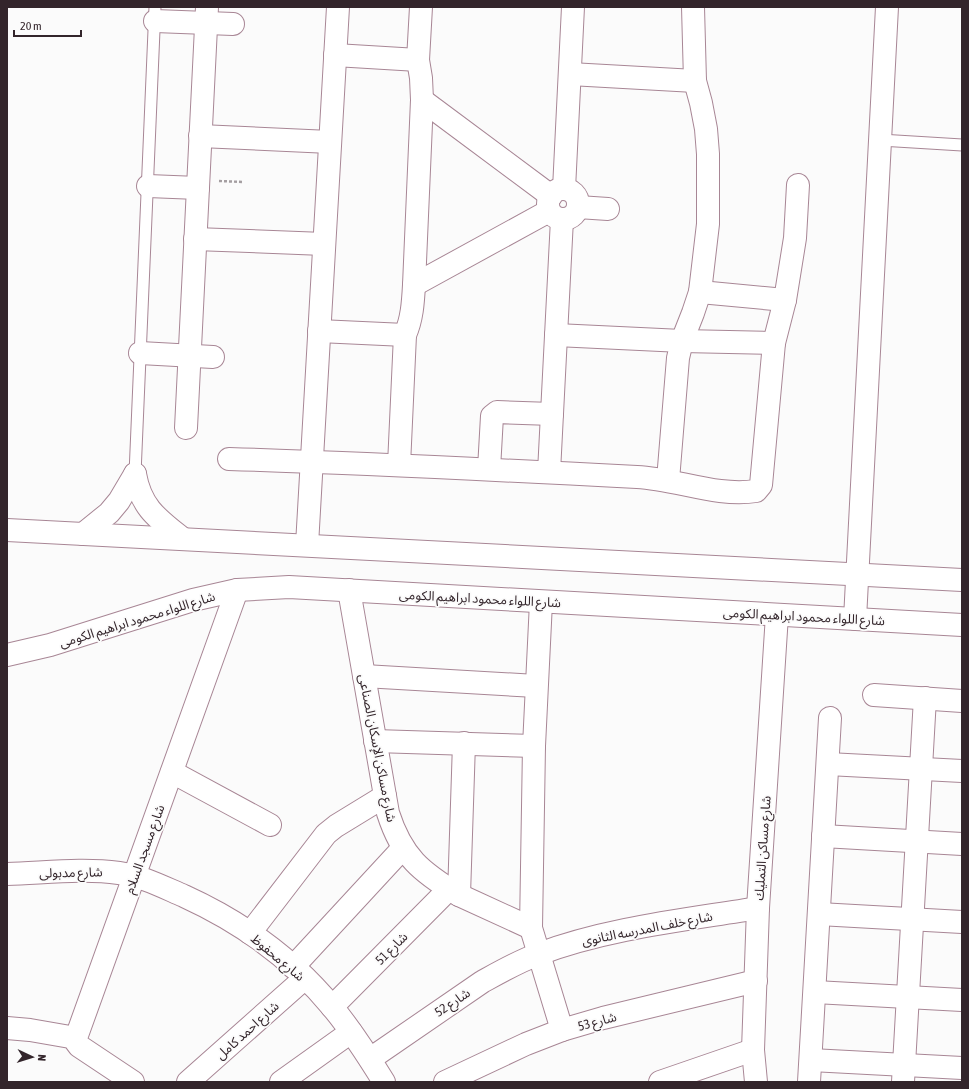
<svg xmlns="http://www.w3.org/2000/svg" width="969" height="1089" font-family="'Asap Condensed','Noto Sans Arabic',sans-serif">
  <rect width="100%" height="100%" fill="#fbfbfb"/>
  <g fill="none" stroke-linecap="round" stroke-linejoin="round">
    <defs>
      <g id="service">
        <polyline points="880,140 962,145"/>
        <polyline points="135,474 155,7"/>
      </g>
      <g id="minor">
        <polyline points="155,21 233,24"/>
        <polyline points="335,55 418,60"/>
        <polyline points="570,74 695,81"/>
        <polyline points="422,100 551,196"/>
        <polyline points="200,136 330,142"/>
        <polyline points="148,186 198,188"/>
        <circle cx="563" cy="204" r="15"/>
        <polyline points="564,189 573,7"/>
        <polyline points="578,207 608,209"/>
        <polyline points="195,239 324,244"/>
        <polyline points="414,285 549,211"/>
        <polyline points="700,292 785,300"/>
        <polyline points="319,331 405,335"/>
        <polyline points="556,335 682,341 774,343"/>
        <polyline points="140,353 213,357"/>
        <polyline points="186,428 207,7"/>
        <path d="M229 459C365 463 501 470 637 477 677 479 716 497 756 491L761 485 774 343 785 300 795 238 798 185"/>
        <path d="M399 465 405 335C412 319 413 303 414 285L422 100 421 78 418 60 421 7"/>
        <polyline points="489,469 492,416 497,412 552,414"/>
        <polyline points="549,472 562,219"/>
        <path d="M135 474C141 508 158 519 183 539"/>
        <polyline points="668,480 678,358 682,341 693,313 700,292 708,224 708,154 706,129 701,103 695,81 693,7"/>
        <polyline points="7,530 962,580"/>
        <polyline points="83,534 109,513 119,501 135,474"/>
        <polyline points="307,545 338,7"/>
        <path d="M349 590 388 813C402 857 421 872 459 895L531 928"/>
        <polyline points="541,602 534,746 531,928 562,1030"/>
        <polyline points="855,619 887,7"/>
        <polyline points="7,655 50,645 193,600 237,590 289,587 962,625"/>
        <polyline points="364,676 536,686"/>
        <polyline points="874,695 962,701"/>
        <polyline points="375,741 534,746"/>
        <polyline points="828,764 962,771"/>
        <polyline points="172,772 270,825"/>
        <polyline points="823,836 962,844"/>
        <path d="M7 874C44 873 82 868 119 873 142 876 163 887 184 896 241 922 293 959 333 1008 352 1031 368 1056 384 1082"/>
        <polyline points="459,895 464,743"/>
        <polyline points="819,914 962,922"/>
        <polyline points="250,933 326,834 336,826 385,796"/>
        <polyline points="293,967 403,848"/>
        <polyline points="815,992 962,1000"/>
        <polyline points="332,1007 449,889"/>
        <polyline points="7,1028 30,1030 76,1038"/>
        <path d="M370 1059 482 982C500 972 519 961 539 954 608 928 686 920 758 908"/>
        <polyline points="811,1060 962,1068"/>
        <polyline points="133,1082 79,1046 76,1042 76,1038 237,590"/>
        <polyline points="188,1082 305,978"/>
        <polyline points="281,1082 351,1032"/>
        <polyline points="445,1082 526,1044 562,1030 603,1018 756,981"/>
        <polyline points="660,1082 753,1050"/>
        <polyline points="756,1082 753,1050 758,908 777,615"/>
        <polyline points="809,1082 830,718"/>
        <polyline points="903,1082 925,698"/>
      </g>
    </defs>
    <!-- service casing -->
    <use href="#service" stroke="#a88695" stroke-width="13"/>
    <!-- minor casing -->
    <use href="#minor" stroke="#a88695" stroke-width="24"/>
    <!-- path -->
    <polyline stroke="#a49ea1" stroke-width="2.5" stroke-dasharray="3 2" stroke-linecap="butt" points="219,181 243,182"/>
    <!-- service -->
    <use href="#service" stroke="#fff" stroke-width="11"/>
    <!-- minor -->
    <use href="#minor" stroke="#fff" stroke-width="22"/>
  </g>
  <g text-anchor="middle" stroke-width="3.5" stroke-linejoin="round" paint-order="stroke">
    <!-- street labels -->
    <g font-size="13" fill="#33252b" stroke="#fbfbfb">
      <text transform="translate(480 598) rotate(3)" y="5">شارع اللواء محمود ابراهيم الكومى</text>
      <text transform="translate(804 616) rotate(3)" y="5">شارع اللواء محمود ابراهيم الكومى</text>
      <text transform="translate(137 619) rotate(-17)" y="5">شارع اللواء محمود ابراهيم الكومى</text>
      <text transform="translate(378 748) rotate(79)" y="5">شارع مساكن الإسكان الصناعى</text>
      <text transform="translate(762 848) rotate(-86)" y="5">شارع مساكن التمليك</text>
      <text transform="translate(144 849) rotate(-70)" y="5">شارع مسجد السلام</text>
      <text transform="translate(71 872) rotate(-1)" y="5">شارع مدبولى</text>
      <text transform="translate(647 928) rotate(-11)" y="5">شارع خلف المدرسه الثانوى</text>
      <text transform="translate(391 948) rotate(-45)" y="5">شارع 51</text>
      <text transform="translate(278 957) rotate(40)" y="5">شارع محفوظ</text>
      <text transform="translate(452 1002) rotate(-34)" y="5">شارع 52</text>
      <text transform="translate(597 1021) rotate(-15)" y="5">شارع 53</text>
      <text transform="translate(247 1030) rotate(-42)" y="5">شارع احمد كامل</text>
    </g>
  </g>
  <!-- border -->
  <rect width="969" height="1089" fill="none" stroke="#33252b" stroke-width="16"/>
  <!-- north arrow -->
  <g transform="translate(32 1057) rotate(94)" stroke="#fbfbfb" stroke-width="3" paint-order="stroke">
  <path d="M0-3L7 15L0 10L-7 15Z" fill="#33252b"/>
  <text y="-6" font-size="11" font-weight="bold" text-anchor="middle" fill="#33252b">N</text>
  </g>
  <!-- scale -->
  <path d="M14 30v6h67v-6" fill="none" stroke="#33252b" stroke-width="2"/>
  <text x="20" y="30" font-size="12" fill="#33252b" stroke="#fbfbfb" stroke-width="3" paint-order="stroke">20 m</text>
</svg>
